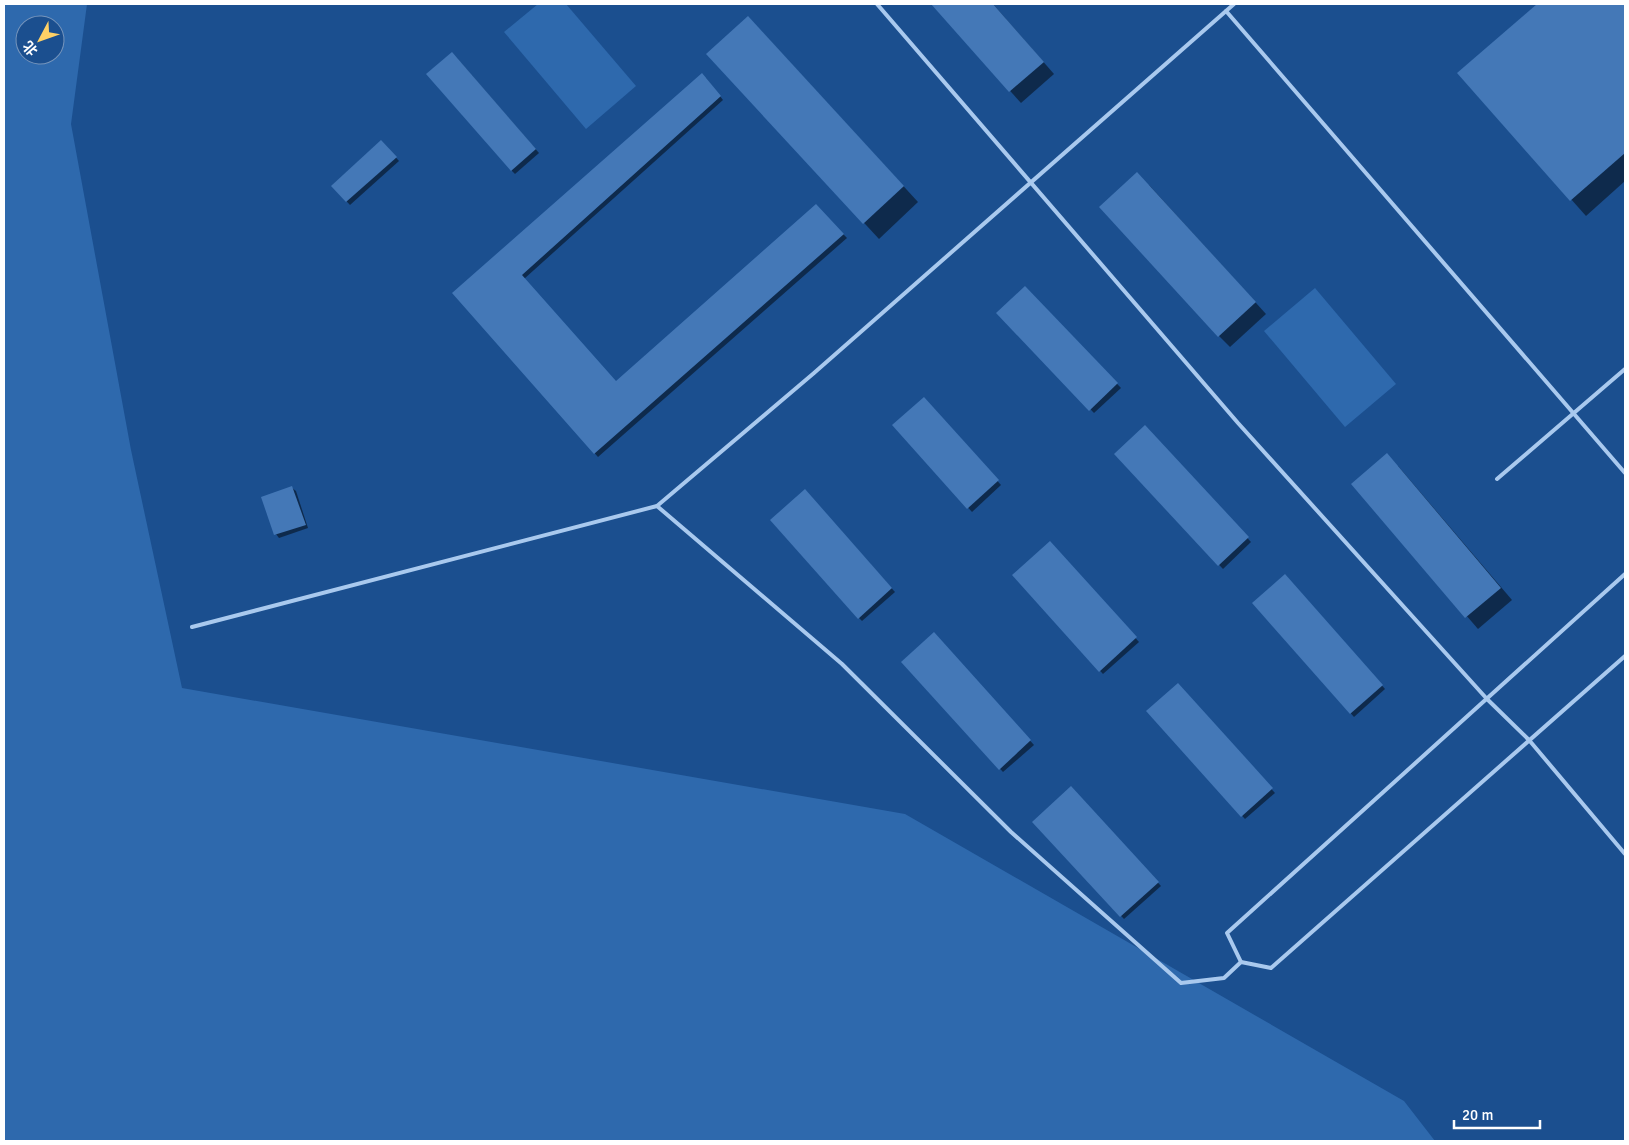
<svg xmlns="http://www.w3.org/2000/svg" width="1629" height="1145" font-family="Signika,'Noto Sans SC',sans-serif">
  <rect width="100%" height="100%" fill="#1b4f8f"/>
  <!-- green -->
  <g fill="#2e69ad" fill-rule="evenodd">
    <path d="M4 4H87L71 124 131 450 182 688 905 814 1404 1101 1435 1141H4ZM25 25H55V55H25Z"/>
    <polygon points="538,4 566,4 636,86 586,129 504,32"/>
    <polygon points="1315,288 1396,384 1345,427 1264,331"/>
  </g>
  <!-- shadow -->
  <g fill="#0007">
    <polygon points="933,4 993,4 1054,74 1021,103"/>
    <polygon points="1538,4 1625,4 1625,181 1586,216 1459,73"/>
    <polygon points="763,33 918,202 879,239 708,54"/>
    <polygon points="456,57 539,153 515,174 511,170"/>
    <polygon points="706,78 723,100 524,279 616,383 816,206 847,238 598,457 454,293"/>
    <polygon points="381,141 399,161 350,205 332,186"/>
    <polygon points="1149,185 1266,314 1230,347 1219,336"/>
    <polygon points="1025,287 1121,388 1094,413 998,313"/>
    <polygon points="927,402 1001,485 972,512 894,425"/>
    <polygon points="1145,427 1251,542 1223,569 1116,454"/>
    <polygon points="1398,466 1512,600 1478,629 1353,484"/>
    <polygon points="292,488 296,491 308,528 279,538 276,534"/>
    <polygon points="808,494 895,592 862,621 859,618"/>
    <polygon points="1050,543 1139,642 1103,674 1014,576"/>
    <polygon points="1288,580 1385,689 1354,717 1254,603"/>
    <polygon points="934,634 1034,745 1003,772 903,662"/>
    <polygon points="1178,685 1275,793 1245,819 1148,711"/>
    <polygon points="1071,788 1161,886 1124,919 1034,822"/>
  </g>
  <!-- building -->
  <g fill="#4478b7">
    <polygon points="931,4 993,4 1044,62 1009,92"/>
    <polygon points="1537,4 1625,4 1625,153 1570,201 1457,73"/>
    <polygon points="748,16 904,186 863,224 706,54"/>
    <polygon points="452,52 536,149 511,171 426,74"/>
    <polygon points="702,73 721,96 522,275 616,381 816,204 844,234 594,454 452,293"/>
    <polygon points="381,140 397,157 346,202 331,186"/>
    <polygon points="1137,172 1256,302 1218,337 1099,207"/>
    <polygon points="1025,286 1118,383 1089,411 996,313"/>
    <polygon points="924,397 999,480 967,509 892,425"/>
    <polygon points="1145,425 1249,537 1218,566 1114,454"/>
    <polygon points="1387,453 1501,588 1465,618 1351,484"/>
    <polygon points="292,486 306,525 274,535 261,497"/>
    <polygon points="805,489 892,588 858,619 770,520"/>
    <polygon points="1050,541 1137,637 1099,672 1012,575"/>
    <polygon points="1285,574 1383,685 1350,714 1252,603"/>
    <polygon points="934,632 1031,740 999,770 901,662"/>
    <polygon points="1178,683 1273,788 1241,817 1146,711"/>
    <polygon points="1071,786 1159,882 1120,917 1032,822"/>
  </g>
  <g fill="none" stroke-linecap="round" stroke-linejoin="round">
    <!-- service -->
    <g stroke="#a9c9ee" stroke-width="4">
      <polyline points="877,4 1238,423 1487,699 1529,740 1625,854"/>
      <polyline points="1226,11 1625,473"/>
      <polyline points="1497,479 1625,369"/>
      <polyline points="657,506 842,664 1011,832 1181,983 1224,978 1241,962"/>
      <polyline points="1625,574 1227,933 1241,962 1271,968 1625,656"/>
      <polyline points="192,627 657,506 814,373 1234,4"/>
    </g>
  </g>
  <!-- border -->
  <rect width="1629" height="1145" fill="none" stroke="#ffffff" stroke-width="10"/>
  <!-- north arrow -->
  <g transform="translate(40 40) rotate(229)"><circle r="24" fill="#1b4f8f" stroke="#7695bc"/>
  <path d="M0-4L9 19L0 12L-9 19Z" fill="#ffd166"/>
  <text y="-8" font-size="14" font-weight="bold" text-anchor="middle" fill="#ffffff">北</text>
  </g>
  <!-- scale -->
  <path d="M1454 1120v8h86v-8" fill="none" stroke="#ffffff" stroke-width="2.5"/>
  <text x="1462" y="1120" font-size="15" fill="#ffffff" stroke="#1b4f8f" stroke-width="4" paint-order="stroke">20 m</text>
</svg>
